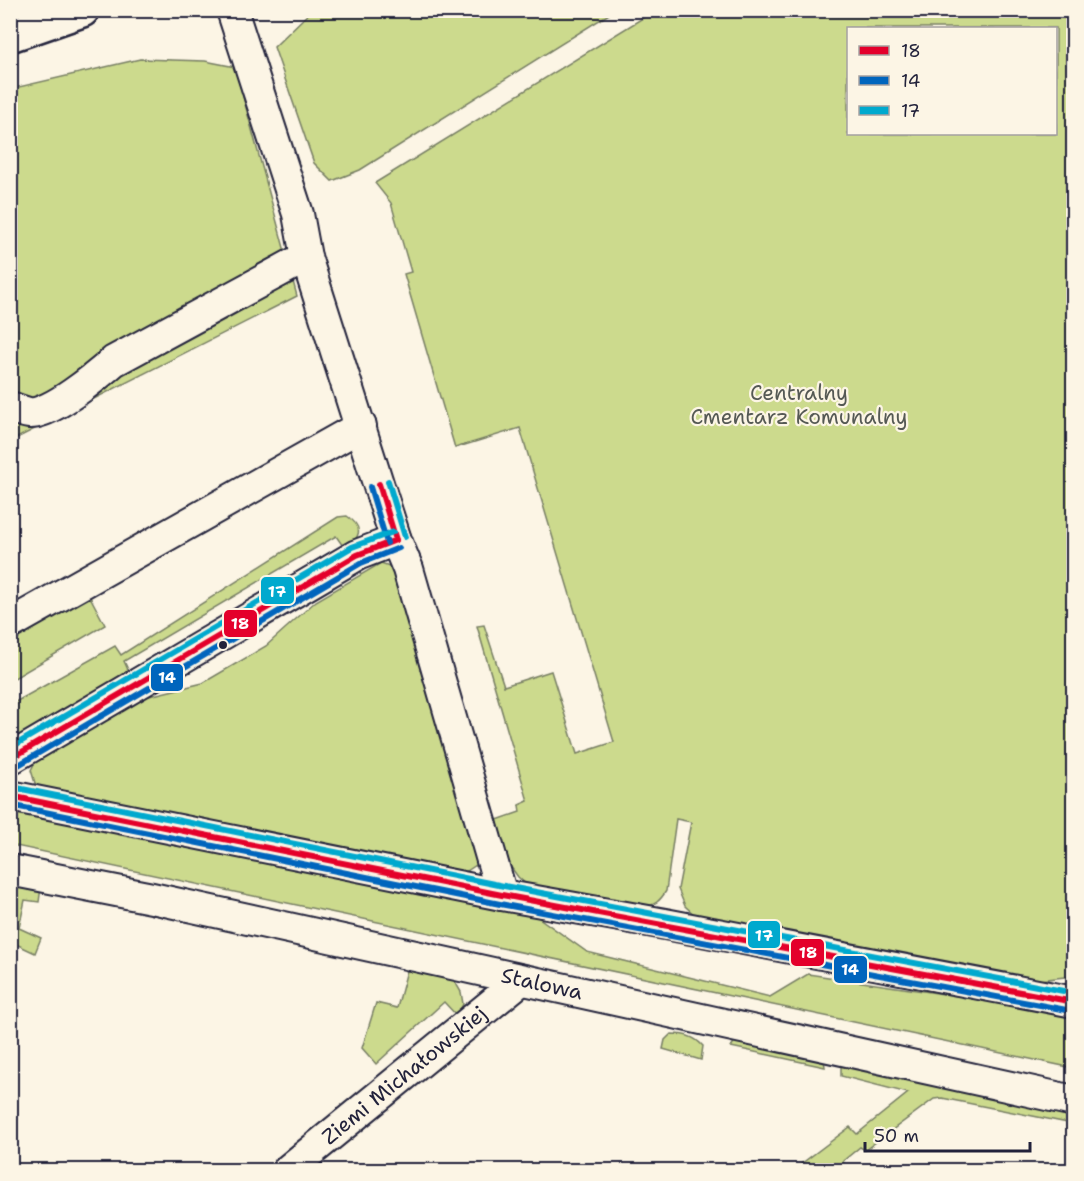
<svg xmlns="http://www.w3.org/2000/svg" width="1084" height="1181" font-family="'Shantell Sans',sans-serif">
  <rect width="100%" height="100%" fill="#fcf5e5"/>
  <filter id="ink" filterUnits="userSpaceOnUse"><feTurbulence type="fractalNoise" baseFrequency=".0167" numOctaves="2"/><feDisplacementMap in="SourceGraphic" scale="12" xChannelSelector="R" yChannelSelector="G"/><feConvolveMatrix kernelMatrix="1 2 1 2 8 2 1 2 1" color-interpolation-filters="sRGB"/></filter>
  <g filter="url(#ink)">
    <!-- green -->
    <g fill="#ccda8d" stroke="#777e64" stroke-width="1.5" fill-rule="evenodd">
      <polygon points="311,11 311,10 614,11 360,170 332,181 314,163 274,47"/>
      <path d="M654 11H1073V976L1039 980 698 918 685 906 678 889 691 822 676 819 666 891C660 901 655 905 644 907L536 888 526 884 518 877 508 863 497 820 520 812 519 805 528 801 477 626 484 625 504 686 551 671 577 754 614 742 520 428 455 448 404 274 411 272 391 203 375 183ZM848 28H1056V134H848Z"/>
      <polygon points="140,59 205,61 235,67 297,296 11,441 10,89"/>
      <path d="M347 516C365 528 360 538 345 549L336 536 124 661 130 674 11 744 10 705 115 646 121 655 338 517Z"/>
      <polygon points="381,563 392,567 479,863 467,871 460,872 41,789 35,783 31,770 36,760 137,699 203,683 266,646 316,601"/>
      <polygon points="88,593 105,625 11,680 10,637"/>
      <polygon points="10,810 532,913 587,952 770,997 808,974 1073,1013 1073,1068 11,845"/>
      <polygon points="11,877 42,880 39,902 25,900 19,928 41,938 35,953 16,944 11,952"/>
      <polygon points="409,963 443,971 454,980 461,992 463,1004 457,1016 444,1002 376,1064 362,1048 376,1003 397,1008"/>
      <path d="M671 1034C684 1034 694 1036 703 1046L701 1060 663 1049 665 1040Z"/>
      <polygon points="736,1039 824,1059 825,1067 731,1047"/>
      <polygon points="841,1062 1073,1110 1073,1124 942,1098 934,1099 865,1150 860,1147 843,1161 845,1166 839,1170 793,1170 850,1127 857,1134 908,1093 841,1076"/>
    </g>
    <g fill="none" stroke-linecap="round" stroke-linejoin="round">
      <defs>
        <g id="minor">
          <polyline points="232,10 298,214 306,257 396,540 408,569 502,895"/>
          <path d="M10 407C16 409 23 412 29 413 49 416 98 375 114 361L306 257"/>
          <polyline points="10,624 361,426"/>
          <polyline points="10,759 357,555 396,540"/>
          <polyline points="10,796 502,895 665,924 1074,1002"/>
          <path id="s1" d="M10 870 152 898 1074 1101"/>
          <path id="s2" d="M288 1170 521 980"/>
        </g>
        <polyline id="major" points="10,35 82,10"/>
      </defs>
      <!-- minor casing -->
      <use href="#minor" stroke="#22223b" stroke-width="34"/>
      <!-- major casing -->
      <use href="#major" stroke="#22223b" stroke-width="38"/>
      <!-- minor -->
      <use href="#minor" stroke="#fcf5e5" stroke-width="30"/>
      <!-- major -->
      <use href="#major" stroke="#fcf5e5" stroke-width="33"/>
      <defs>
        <g id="bus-1">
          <polyline points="379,484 396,540"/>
          <polyline points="10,759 357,555 396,540"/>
          <polyline points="10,796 502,895 1074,1002"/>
        </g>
        <g id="bus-2">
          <polyline points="370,487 387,543"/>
          <polyline points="15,767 361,563 399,548"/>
          <polyline points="10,805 500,904 1072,1011"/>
        </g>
        <g id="bus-3">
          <polyline points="388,481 405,537"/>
          <polyline points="10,748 352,547 393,532"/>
          <polyline points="12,787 504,886 1074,993"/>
        </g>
      </defs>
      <!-- bus-1 casing -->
      <use href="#bus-1" stroke="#fcf5e5" stroke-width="10"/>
      <!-- bus-2 casing -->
      <use href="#bus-2" stroke="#fcf5e5" stroke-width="10"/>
      <!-- bus-3 casing -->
      <use href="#bus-3" stroke="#fcf5e5" stroke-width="10"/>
      <!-- bus-1 -->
      <use href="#bus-1" stroke="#e4002b" stroke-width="6"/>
      <!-- bus-2 -->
      <use href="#bus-2" stroke="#0065bd" stroke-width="6"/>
      <!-- bus-3 -->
      <use href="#bus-3" stroke="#00a9ce" stroke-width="6"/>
    </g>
  </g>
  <!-- markers -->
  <circle fill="#22223b" stroke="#fcf5e5" stroke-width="2" cx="223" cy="645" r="5"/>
  <g text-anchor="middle" stroke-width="4.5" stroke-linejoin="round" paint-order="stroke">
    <!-- park labels -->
    <g font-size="21" fill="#555954" stroke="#fcf5e5">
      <text x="799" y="400">Centralny<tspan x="799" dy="24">Cmentarz Komunalny</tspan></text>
    </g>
    <!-- street labels -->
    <g font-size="21" fill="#22223b" stroke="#fcf5e5">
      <text dy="7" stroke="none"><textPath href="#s1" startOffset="544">Stalowa</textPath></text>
      <text dy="7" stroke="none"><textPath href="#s2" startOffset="150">Ziemi Michałowskiej</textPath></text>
    </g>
  </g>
  <g stroke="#fcf5e5" stroke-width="2">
    <rect x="260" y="576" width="35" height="29" rx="6" fill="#00a9ce"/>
    <rect x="223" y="609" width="35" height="29" rx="6" fill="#e4002b"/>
    <rect x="150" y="663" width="34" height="29" rx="6" fill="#0065bd"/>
    <rect x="747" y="920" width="34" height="29" rx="6" fill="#00a9ce"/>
    <rect x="790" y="938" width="35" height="29" rx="6" fill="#e4002b"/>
    <rect x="833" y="955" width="35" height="29" rx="6" fill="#0065bd"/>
  </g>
  <g font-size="16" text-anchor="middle" font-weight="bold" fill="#fff">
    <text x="277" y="597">17</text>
    <text x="240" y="629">18</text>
    <text x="167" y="683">14</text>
    <text x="764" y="941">17</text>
    <text x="808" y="958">18</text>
    <text x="850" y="975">14</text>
  </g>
  <!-- margin -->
  <rect width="1084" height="1181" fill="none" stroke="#fcf5e5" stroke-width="36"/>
  <rect x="18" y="18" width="1048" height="1145" fill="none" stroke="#22223b" stroke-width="2" filter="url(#ink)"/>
  <!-- legend -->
  <rect x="847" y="27" width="210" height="108" fill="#fcf5e5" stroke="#a5a1a1" stroke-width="1.5"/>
  <rect x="859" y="46" width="30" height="9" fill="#e4002b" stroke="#a5a1a1" stroke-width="1.5"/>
  <text x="901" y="57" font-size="18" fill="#22223b">18</text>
  <rect x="859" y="76" width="30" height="9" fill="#0065bd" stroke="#a5a1a1" stroke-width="1.5"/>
  <text x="901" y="87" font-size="18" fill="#22223b">14</text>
  <rect x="859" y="106" width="30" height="9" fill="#00a9ce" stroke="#a5a1a1" stroke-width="1.5"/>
  <text x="901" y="117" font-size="18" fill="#22223b">17</text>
  <!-- scale -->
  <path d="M865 1142v9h165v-9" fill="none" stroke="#22223b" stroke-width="3"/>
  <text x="874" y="1142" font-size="18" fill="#22223b" stroke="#fcf5e5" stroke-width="4.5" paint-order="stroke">50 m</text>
</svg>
